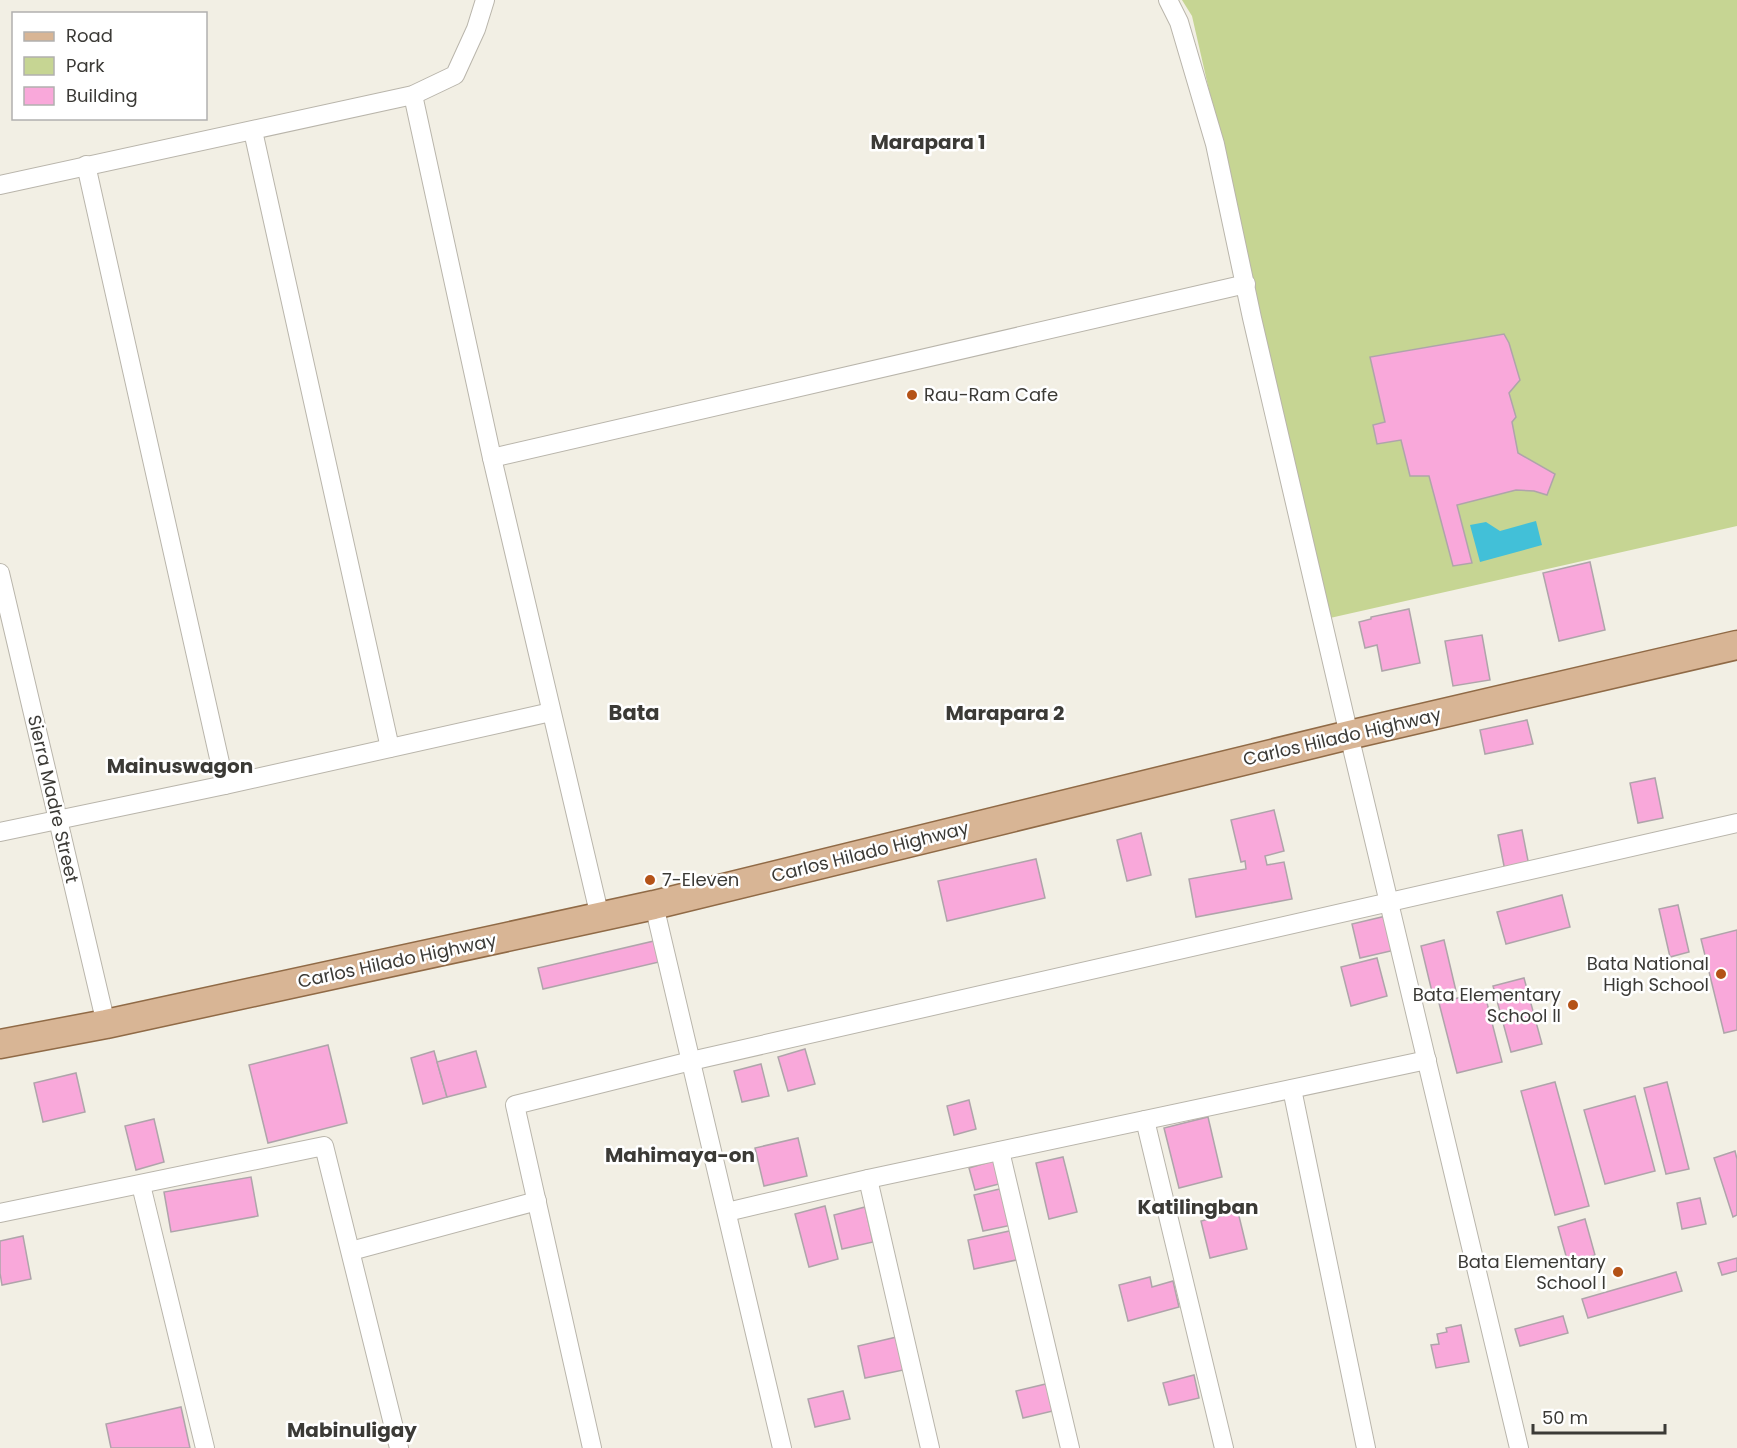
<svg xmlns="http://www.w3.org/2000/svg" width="1737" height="1448" font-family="Poppins,sans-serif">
  <rect width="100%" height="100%" fill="#f2efe4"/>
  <!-- green -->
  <polygon fill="#c6d593" points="1182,0 1737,0 1737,526 1330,618 1192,16"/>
  <!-- water -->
  <polygon fill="#42c0d8" points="1536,521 1542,545 1480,562 1470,525 1486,522 1500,531"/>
  <!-- building -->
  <g fill="#f9a8da" stroke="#afa4aa" stroke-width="1.5">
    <polygon points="1504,334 1509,343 1520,380 1509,393 1516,417 1512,422 1518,453 1555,474 1547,495 1534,491 1516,490 1457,505 1472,563 1453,566 1429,476 1410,476 1401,440 1377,444 1373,425 1385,422 1370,357"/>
    <polygon points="1590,562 1605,630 1559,641 1543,573"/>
    <polygon points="1409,609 1420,663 1382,671 1377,645 1365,648 1359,622 1371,619 1371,617"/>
    <polygon points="1482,635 1490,680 1453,686 1445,641"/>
    <polygon points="1527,720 1533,744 1485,754 1480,730"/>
    <polygon points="1655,778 1663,818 1638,823 1630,783"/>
    <polygon points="1274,810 1284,851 1265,856 1267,865 1284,862 1292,899 1196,917 1189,879 1246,869 1245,861 1241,862 1231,820"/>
    <polygon points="1522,830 1529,866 1505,871 1498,835"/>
    <polygon points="1141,833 1151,875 1127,881 1117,840"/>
    <polygon points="1036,859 1045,898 947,921 938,881"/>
    <polygon points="1562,895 1570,927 1506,944 1497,912"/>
    <polygon points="1678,905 1689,952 1670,957 1659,909"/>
    <polygon points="1386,916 1395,950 1360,958 1352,924"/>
    <polygon points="1737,930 1737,1030 1724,1033 1701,939"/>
    <polygon points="1444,940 1456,991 1433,996 1421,946"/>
    <polygon points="654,941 659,962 543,989 538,968"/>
    <polygon points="1377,958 1387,996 1351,1006 1341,967"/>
    <polygon points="1524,978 1542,1044 1511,1052 1493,986"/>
    <polygon points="1484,991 1502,1062 1457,1073 1439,1003"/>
    <polygon points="328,1045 347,1123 268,1143 249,1065"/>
    <polygon points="805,1049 815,1084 788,1091 778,1057"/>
    <polygon points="434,1051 447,1097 423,1104 411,1058"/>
    <polygon points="476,1051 486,1087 447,1097 437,1062"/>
    <polygon points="761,1064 769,1096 742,1102 734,1071"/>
    <polygon points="76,1073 85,1112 43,1122 34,1083"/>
    <polygon points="1555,1082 1589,1206 1555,1215 1521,1091"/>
    <polygon points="1667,1082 1689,1169 1666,1174 1644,1088"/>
    <polygon points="1635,1096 1655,1171 1605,1184 1584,1110"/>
    <polygon points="969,1100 976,1129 954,1135 947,1106"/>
    <polygon points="1208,1117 1222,1177 1179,1188 1164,1128"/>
    <polygon points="154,1119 164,1162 136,1170 125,1126"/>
    <polygon points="798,1138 807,1176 764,1186 755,1148"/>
    <polygon points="1735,1151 1737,1159 1737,1215 1733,1217 1714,1158"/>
    <polygon points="1063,1157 1077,1212 1049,1219 1036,1163"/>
    <polygon points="996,1160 1003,1183 975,1190 969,1168"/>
    <polygon points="251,1177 258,1216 171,1232 164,1192"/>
    <polygon points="1004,1188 1012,1225 983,1231 974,1195"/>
    <polygon points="1700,1198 1706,1224 1682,1229 1677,1203"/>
    <polygon points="825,1206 838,1259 809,1267 795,1214"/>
    <polygon points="865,1207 873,1242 842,1249 834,1215"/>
    <polygon points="1238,1212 1247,1249 1210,1258 1201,1221"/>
    <polygon points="1585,1219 1595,1255 1568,1263 1558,1227"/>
    <polygon points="1014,1230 1021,1259 974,1269 968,1240"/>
    <polygon points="23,1236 31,1279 2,1285 0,1273 0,1241"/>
    <polygon points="1737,1258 1737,1271 1722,1275 1718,1263"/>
    <polygon points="1676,1272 1682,1291 1588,1318 1582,1299"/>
    <polygon points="1150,1277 1152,1287 1173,1281 1179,1307 1128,1321 1119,1285"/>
    <polygon points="1563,1316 1568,1333 1520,1346 1515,1329"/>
    <polygon points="1461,1325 1469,1362 1436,1368 1431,1345 1439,1344 1437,1334 1447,1332 1446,1328"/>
    <polygon points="901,1336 908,1369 865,1378 858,1346"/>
    <polygon points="1194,1375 1199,1398 1169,1405 1163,1383"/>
    <polygon points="1050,1383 1057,1410 1023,1418 1016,1391"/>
    <polygon points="843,1391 850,1419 815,1427 808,1399"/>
    <polygon points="181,1407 190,1448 111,1448 106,1424"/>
  </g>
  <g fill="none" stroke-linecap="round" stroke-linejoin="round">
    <defs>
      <g id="street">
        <polyline points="1168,0 1179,22 1215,144 1252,318 1349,735 1519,1448"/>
        <polyline points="413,95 492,458 600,917"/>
        <polyline points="253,131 390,748"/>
        <polyline points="86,165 225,785"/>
        <polyline points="0,185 413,95 455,75 476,29 485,0"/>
        <polyline points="492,458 1246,284"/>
        <polyline points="0,573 106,1024"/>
        <polyline points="0,832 225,785 551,712"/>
        <polyline points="654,905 782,1448"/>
        <polyline points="1292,1089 1366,1448"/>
        <polyline points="1145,1120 1224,1448"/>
        <polyline points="1000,1151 1070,1448"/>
        <polyline points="868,1179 930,1448"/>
        <polyline points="141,1185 205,1448"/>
        <polyline points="727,1212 868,1179 1427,1060"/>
        <polyline points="0,1213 324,1146 399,1448"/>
        <polyline points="351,1251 537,1201"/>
        <polyline points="592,1448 515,1105 691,1061 1737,823"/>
      </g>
      <polyline id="primary" points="0,1044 106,1024 654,905 1349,735 1737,645"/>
    </defs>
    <!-- street casing -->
    <use href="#street" stroke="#b9b5ab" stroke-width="20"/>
    <!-- primary casing -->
    <use href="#primary" stroke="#906a46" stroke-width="31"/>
    <!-- street -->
    <use href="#street" stroke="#fff" stroke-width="18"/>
    <!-- primary -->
    <use href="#primary" stroke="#d8b595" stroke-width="28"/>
  </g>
  <!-- markers -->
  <g fill="#b45217" stroke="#fff" stroke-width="2">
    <circle cx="912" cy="395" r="6"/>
    <circle cx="650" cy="880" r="6"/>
    <circle cx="1721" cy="974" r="6"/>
    <circle cx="1573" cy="1005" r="6"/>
    <circle cx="1618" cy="1272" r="6"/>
  </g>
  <g text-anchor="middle" stroke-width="5" stroke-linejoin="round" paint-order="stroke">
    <!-- poi labels -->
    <g font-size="18" fill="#3b3a36" stroke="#fff" text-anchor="end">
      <text x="924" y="401" text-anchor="start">Rau-Ram Cafe</text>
      <text x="662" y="886" text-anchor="start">7-Eleven</text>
      <text x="1709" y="970">Bata National<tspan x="1709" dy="21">High School</tspan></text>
      <text x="1561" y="1001">Bata Elementary<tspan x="1561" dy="21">School II</tspan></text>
      <text x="1606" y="1268">Bata Elementary<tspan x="1606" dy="21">School I</tspan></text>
    </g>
    <!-- street labels -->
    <g font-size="18" fill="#3b3a36" stroke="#fff">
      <text transform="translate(1342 737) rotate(-13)" y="6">Carlos Hilado Highway</text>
      <text transform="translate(53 799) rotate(77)" y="6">Sierra Madre Street</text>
      <text transform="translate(870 852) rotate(-14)" y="6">Carlos Hilado Highway</text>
      <text transform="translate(397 961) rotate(-12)" y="6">Carlos Hilado Highway</text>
    </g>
    <!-- neighbourhood labels -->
    <g font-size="20" font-weight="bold" fill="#3b3a36" stroke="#fff">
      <text x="928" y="149">Marapara 1</text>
      <text x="1005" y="720">Marapara 2</text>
      <text x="180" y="773">Mainuswagon</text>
      <text x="680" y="1162">Mahimaya-on</text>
      <text x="1198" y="1214">Katilingban</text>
      <text x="352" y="1437">Mabinuligay</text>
    </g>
    <!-- quarter labels -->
    <g font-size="21" font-weight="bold" fill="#3b3a36" stroke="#fff">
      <text x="634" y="720">Bata</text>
    </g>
  </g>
  <!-- legend -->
  <rect x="12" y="12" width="195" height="108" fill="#ffffff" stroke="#b1b0af" stroke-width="1.5"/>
  <rect x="24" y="32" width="30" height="9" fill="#d8b595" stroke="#b1b0af" stroke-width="1.5"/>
  <text x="66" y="42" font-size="18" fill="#3b3a36">Road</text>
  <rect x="24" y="57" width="30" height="18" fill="#c6d593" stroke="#b1b0af" stroke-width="1.5"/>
  <text x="66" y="72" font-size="18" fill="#3b3a36">Park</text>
  <rect x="24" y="87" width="30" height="18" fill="#f9a8da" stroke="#b1b0af" stroke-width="1.5"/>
  <text x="66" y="102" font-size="18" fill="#3b3a36">Building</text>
  <!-- scale -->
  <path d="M1533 1424v9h132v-9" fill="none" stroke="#3b3a36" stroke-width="3"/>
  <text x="1542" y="1424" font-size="18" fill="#3b3a36" stroke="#ffffff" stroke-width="4.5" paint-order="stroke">50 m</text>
</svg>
